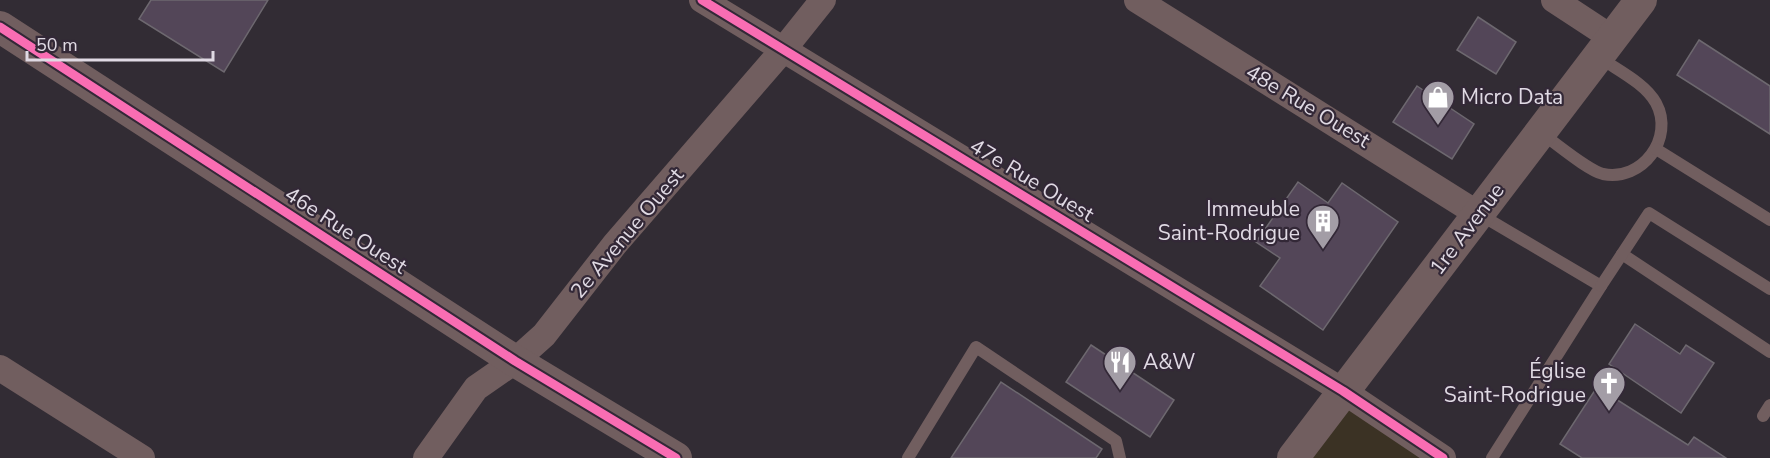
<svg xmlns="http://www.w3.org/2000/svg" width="1770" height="458" font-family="'Nunito Sans',sans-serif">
  <rect width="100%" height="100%" fill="#322c34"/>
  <!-- education -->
  <polygon fill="#3b3224" points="1343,391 1443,458 1293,458"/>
  <!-- building -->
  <g fill="#534658" stroke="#6d686f" stroke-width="1.5">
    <polygon points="151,0 268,0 224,72 139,19"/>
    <polygon points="1478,17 1516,42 1496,74 1457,50"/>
    <polygon points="1699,40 1770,86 1770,134 1677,75"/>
    <polygon points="1417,86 1474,124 1452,159 1393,122"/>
    <polygon points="1298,182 1328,203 1342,183 1398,222 1323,330 1260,286 1280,258 1256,242"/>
    <polygon points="1635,324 1680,354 1686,345 1714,363 1681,413 1609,364"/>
    <polygon points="1091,345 1174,400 1150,437 1066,382"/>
    <polygon points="1001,382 1102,449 1096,458 951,458"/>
    <polygon points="1597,387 1688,445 1694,437 1726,458 1582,458 1560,444"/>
  </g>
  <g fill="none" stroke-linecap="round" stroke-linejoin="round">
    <!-- service -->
    <g stroke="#715e5f" stroke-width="12">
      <path d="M1541 133C1556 143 1587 170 1603 174 1642 182 1675 138 1656 103 1645 83 1617 70 1599 57"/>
      <polyline points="1656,149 1770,220"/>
      <polyline points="1479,214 1601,286 1492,458"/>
      <polyline points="1622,254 1770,352"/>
      <polyline points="1601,286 1649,213 1770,289"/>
      <polyline points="1763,416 1770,405"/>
      <polyline points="908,458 976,347 1116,441 1120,458"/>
    </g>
    <!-- minor -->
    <g stroke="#715e5f" stroke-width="26">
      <polyline points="702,0 1343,391 1443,458"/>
      <polyline points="1137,0 1478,214"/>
      <polyline points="1554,0 1612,38"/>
      <polyline points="0,368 142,458"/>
      <polyline points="426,458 476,388 515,361 544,335 615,244 783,50 823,0"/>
    </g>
    <!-- tertiary -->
    <g stroke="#715e5f" stroke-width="32">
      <polyline points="0,27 515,361 676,458"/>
      <polyline points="1293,458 1641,0"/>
    </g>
    <defs>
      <g id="cycleway">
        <polyline points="702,0 1343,391 1443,458"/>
        <polyline points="0,27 515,361 676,458"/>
      </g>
    </defs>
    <!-- cycleway casing -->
    <use href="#cycleway" stroke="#332837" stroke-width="13"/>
    <!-- cycleway -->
    <use href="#cycleway" stroke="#f96db3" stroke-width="9"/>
  </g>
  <!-- icons -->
  <defs>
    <symbol id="shop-pin" viewBox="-11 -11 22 30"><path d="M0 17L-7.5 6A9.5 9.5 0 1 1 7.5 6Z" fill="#a39da6" stroke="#332837"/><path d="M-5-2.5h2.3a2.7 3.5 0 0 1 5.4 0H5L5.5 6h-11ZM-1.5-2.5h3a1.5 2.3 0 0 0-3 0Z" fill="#fff"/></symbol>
    <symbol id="building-pin" viewBox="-11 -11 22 30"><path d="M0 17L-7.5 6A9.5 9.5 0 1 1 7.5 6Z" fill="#a39da6" stroke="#332837"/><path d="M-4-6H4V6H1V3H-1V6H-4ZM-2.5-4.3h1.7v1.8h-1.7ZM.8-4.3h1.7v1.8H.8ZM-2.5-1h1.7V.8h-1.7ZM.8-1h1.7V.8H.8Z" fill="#fff"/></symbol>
    <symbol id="restaurant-pin" viewBox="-11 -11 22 30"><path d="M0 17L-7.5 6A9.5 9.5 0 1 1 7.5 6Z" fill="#a39da6" stroke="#332837"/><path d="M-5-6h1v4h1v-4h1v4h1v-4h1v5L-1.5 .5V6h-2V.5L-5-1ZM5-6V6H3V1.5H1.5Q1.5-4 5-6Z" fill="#fff"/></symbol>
    <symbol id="church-pin" viewBox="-11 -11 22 30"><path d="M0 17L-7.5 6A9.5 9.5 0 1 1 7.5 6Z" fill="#a39da6" stroke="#332837"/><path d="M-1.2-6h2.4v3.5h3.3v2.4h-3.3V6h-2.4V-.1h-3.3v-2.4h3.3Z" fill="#fff"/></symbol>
  </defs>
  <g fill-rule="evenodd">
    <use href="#shop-pin" x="1419" y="78" width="38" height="52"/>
    <use href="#building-pin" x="1304" y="202" width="38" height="52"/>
    <use href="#restaurant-pin" x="1101" y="343" width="38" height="52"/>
    <use href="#church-pin" x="1590" y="364" width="38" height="52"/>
  </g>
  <g text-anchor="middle" stroke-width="4.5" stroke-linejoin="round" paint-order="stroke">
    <!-- poi labels -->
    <g font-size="21" fill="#e0dae4" stroke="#332837" text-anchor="start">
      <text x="1461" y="104">Micro Data</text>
      <text x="1300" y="216" text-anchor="end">Immeuble<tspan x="1300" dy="24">Saint-Rodrigue</tspan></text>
      <text x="1143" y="369">A&amp;W</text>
      <text x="1586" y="378" text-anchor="end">Église<tspan x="1586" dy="24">Saint-Rodrigue</tspan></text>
    </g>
    <!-- street labels -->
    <g font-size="21" fill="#e0dae4" stroke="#332837">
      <text transform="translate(1308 106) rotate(31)" y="7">48e Rue Ouest</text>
      <text transform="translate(1032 180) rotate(31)" y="7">47e Rue Ouest</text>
      <text transform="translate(1467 229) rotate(-53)" y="7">1re Avenue</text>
      <text transform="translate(346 230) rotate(33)" y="7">46e Rue Ouest</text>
      <text transform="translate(627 233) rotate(-50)" y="7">2e Avenue Ouest</text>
    </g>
  </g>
  <!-- scale -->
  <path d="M27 51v9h186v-9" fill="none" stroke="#e0dae4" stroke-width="3"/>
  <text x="36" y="51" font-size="18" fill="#e0dae4" stroke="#332837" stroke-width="4.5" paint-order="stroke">50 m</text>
</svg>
